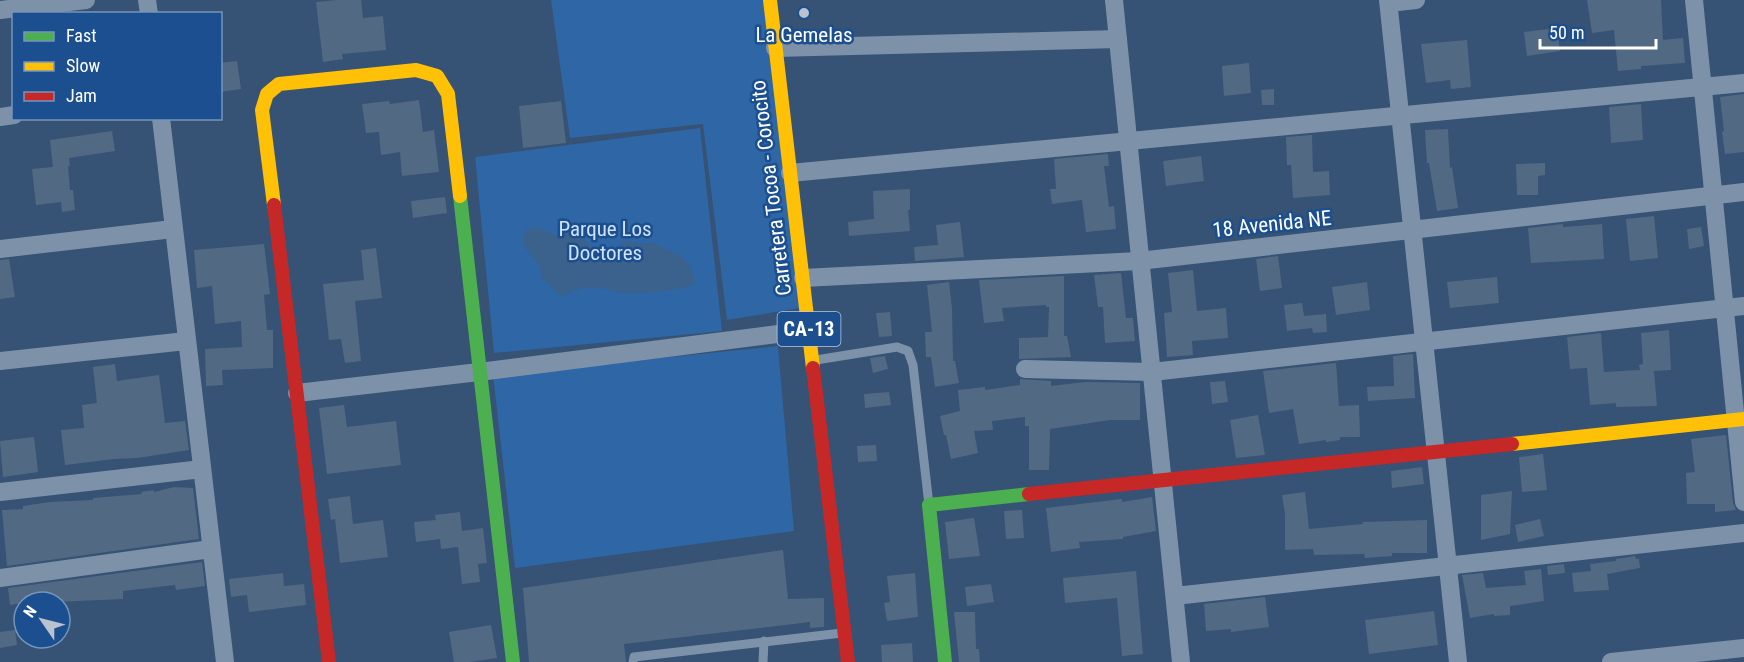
<svg xmlns="http://www.w3.org/2000/svg" width="1744" height="662" font-family="'Roboto Condensed',sans-serif">
  <rect width="100%" height="100%" fill="#365274"/>
  <!-- green -->
  <g fill="#2f66a5">
    <polygon points="551,0 776,0 812,306 727,320 703,124 570,138"/>
    <polygon points="700,128 722,331 494,353 475,157"/>
    <polygon points="778,346 794,531 515,568 493,375"/>
  </g>
  <!-- water -->
  <path fill="#3b618d" d="M538 227 556 236 564 231C577 236 589 241 598 252H613L625 241 642 244 653 243 681 256 691 268 695 284C672 292 648 293 625 293 613 292 599 286 587 287 577 289 570 292 561 296L542 278C541 274 541 268 538 264 530 253 517 245 527 230Z"/>
  <!-- building -->
  <g fill="#526984">
    <polygon points="336,0 361,0 363,18 383,16 386,50 342,54 343,59 323,62 316,2"/>
    <polygon points="1587,0 1661,0 1663,40 1683,38 1685,63 1641,66 1641,69 1618,71 1614,30 1592,33"/>
    <polygon points="1557,28 1560,51 1527,56 1524,32"/>
    <polygon points="1467,40 1471,87 1451,89 1450,80 1426,83 1421,44"/>
    <polygon points="237,61 241,89 220,92 220,63"/>
    <polygon points="1249,63 1251,93 1224,96 1222,66"/>
    <polygon points="1274,89 1274,105 1262,105 1261,90"/>
    <polygon points="1744,94 1744,152 1725,154 1722,132 1724,131 1720,97"/>
    <polygon points="419,100 423,132 434,130 439,172 402,176 400,152 381,155 379,132 366,133 362,104 389,101 390,104"/>
    <polygon points="561,101 566,143 523,148 519,106"/>
    <polygon points="1641,104 1643,140 1611,143 1609,107"/>
    <polygon points="1448,129 1450,168 1452,167 1458,208 1437,211 1429,163 1427,163 1425,130"/>
    <polygon points="112,131 115,151 69,158 70,166 68,166 70,190 73,190 75,210 62,212 61,202 36,205 32,169 53,167 50,140"/>
    <polygon points="1312,135 1313,172 1329,171 1330,195 1293,198 1291,165 1287,165 1286,137"/>
    <polygon points="1108,154 1109,166 1104,166 1109,207 1114,206 1116,229 1086,232 1082,200 1052,204 1050,189 1056,189 1054,159"/>
    <polygon points="1201,156 1204,181 1166,186 1163,161"/>
    <polygon points="1545,163 1545,175 1538,176 1538,195 1517,195 1516,164"/>
    <polygon points="910,189 910,210 908,210 910,231 849,236 848,222 874,219 873,191"/>
    <polygon points="445,197 447,213 413,218 411,201"/>
    <polygon points="1654,216 1658,258 1630,261 1626,219"/>
    <polygon points="960,222 964,257 915,261 914,247 938,245 936,225"/>
    <polygon points="1563,224 1563,227 1602,224 1604,259 1531,263 1528,228"/>
    <polygon points="1701,227 1704,246 1689,249 1687,229"/>
    <polygon points="264,244 270,294 264,295 267,330 273,330 273,368 222,370 223,385 206,386 205,349 242,347 241,321 215,324 212,286 197,288 194,250"/>
    <polygon points="376,248 382,298 355,301 361,361 345,363 341,339 329,340 323,284 364,280 361,250"/>
    <polygon points="1278,256 1282,288 1260,291 1256,259"/>
    <polygon points="9,259 15,297 0,299 0,260"/>
    <polygon points="1193,270 1197,311 1226,308 1228,338 1192,341 1193,355 1167,357 1164,313 1172,312 1168,273"/>
    <polygon points="1121,273 1126,318 1133,318 1135,341 1105,343 1103,307 1098,307 1094,275"/>
    <polygon points="1064,276 1064,336 1067,336 1071,357 1019,359 1019,338 1048,337 1049,307 1046,307 1046,305 1002,308 1004,321 984,323 979,280"/>
    <polygon points="1497,277 1499,303 1450,308 1447,282"/>
    <polygon points="949,282 952,309 953,361 955,361 959,383 935,387 931,357 926,357 925,332 932,332 927,285"/>
    <polygon points="1367,282 1370,310 1336,315 1332,287"/>
    <polygon points="1302,303 1304,316 1326,314 1327,332 1313,333 1312,328 1287,331 1284,305"/>
    <polygon points="890,312 892,336 879,337 876,313"/>
    <polygon points="1669,330 1671,370 1654,371 1657,406 1616,407 1616,403 1590,405 1587,368 1570,369 1567,337 1601,333 1604,372 1640,370 1639,365 1643,364 1641,333"/>
    <polygon points="1413,354 1415,398 1368,401 1367,387 1394,386 1393,356"/>
    <polygon points="885,356 888,369 873,373 870,358"/>
    <polygon points="1336,363 1339,406 1359,405 1360,437 1340,437 1340,440 1326,442 1326,440 1299,444 1293,409 1269,413 1263,371"/>
    <polygon points="115,364 117,381 159,375 165,423 185,421 189,450 137,458 114,459 65,465 61,430 84,428 82,405 97,403 93,367"/>
    <polygon points="1020,379 1051,381 1051,386 1085,382 1140,383 1140,420 1110,420 1050,429 1049,470 1029,470 1029,426 1025,426 1025,417 992,421 993,430 974,431 978,453 951,459 946,435 944,435 940,416 960,411 958,390 985,387 985,390 1020,385"/>
    <polygon points="1225,381 1228,402 1212,404 1210,382"/>
    <polygon points="889,392 891,405 865,408 864,394"/>
    <polygon points="344,405 347,427 396,421 401,465 327,474 319,408"/>
    <polygon points="1258,415 1265,455 1236,458 1230,420"/>
    <polygon points="1726,435 1733,503 1736,510 1715,512 1715,504 1687,504 1686,473 1695,472 1691,439"/>
    <polygon points="34,437 38,472 3,477 0,441"/>
    <polygon points="876,445 877,461 858,462 857,446"/>
    <polygon points="1543,454 1547,490 1522,492 1519,457"/>
    <polygon points="1422,467 1424,484 1392,488 1391,471"/>
    <polygon points="174,487 193,488 199,539 7,566 2,510 23,509 23,506 50,502 93,500 93,498 142,494 141,492 154,490 154,492"/>
    <polygon points="1512,491 1510,534 1481,540 1481,495"/>
    <polygon points="1305,492 1309,529 1363,524 1362,522 1427,520 1427,553 1392,553 1392,556 1365,558 1364,554 1314,555 1313,549 1285,550 1285,514 1282,495"/>
    <polygon points="350,496 353,524 383,520 388,557 340,563 335,519 331,520 328,499"/>
    <polygon points="1152,497 1156,531 1123,537 1123,539 1079,542 1080,548 1051,552 1046,508 1122,499 1122,502"/>
    <polygon points="1022,510 1024,538 1006,539 1004,511"/>
    <polygon points="460,512 462,531 483,528 487,563 478,564 480,582 462,584 458,547 441,549 440,539 416,542 414,522 436,520 435,515"/>
    <polygon points="974,518 980,556 949,559 945,522"/>
    <polygon points="1540,519 1544,536 1518,542 1515,525"/>
    <polygon points="783,550 788,599 824,598 824,627 810,628 810,622 624,644 626,662 529,662 523,588"/>
    <polygon points="1635,556 1636,559 1639,559 1640,568 1607,574 1609,590 1574,592 1572,573 1591,571 1590,564 1616,561 1616,559"/>
    <polygon points="202,562 205,586 176,590 175,585 123,591 123,599 55,602 55,598 10,605 8,588"/>
    <polygon points="1564,564 1565,573 1548,575 1547,566"/>
    <polygon points="1541,569 1544,601 1510,606 1510,615 1494,616 1494,614 1470,618 1462,575 1483,573 1486,588 1526,585 1524,571"/>
    <polygon points="1136,571 1143,654 1122,656 1117,598 1065,603 1063,578"/>
    <polygon points="283,573 284,586 304,584 306,605 249,612 247,595 231,597 229,579"/>
    <polygon points="915,573 918,617 887,621 884,603 890,602 887,576"/>
    <polygon points="991,584 994,602 967,606 965,587"/>
    <polygon points="1265,597 1269,627 1231,632 1231,629 1206,631 1204,604"/>
    <polygon points="1434,611 1438,645 1369,654 1365,620"/>
    <polygon points="954,612 975,612 976,649 979,649 980,662 959,662"/>
    <polygon points="491,625 497,658 470,662 454,662 449,632"/>
    <polygon points="15,630 17,645 0,648 0,632"/>
    <polygon points="912,643 913,662 882,662 881,645"/>
  </g>
  <g fill="none" stroke-linecap="round" stroke-linejoin="round">
    <!-- lane -->
    <g stroke="#7d92a8" stroke-width="9">
      <polyline points="816,360 897,347 908,351 913,365 929,505"/>
      <polyline points="633,662 634,657 842,633"/>
      <polyline points="763,662 764,641"/>
    </g>
    <!-- street -->
    <g stroke="#7d92a8" stroke-width="18">
      <polyline points="147,0 149,14"/>
      <polyline points="1114,0 1181,662"/>
      <polyline points="1388,0 1458,662"/>
      <polyline points="1694,0 1744,502"/>
      <polyline points="1389,3 1416,0"/>
      <polyline points="0,10 86,0"/>
      <polyline points="775,48 1118,39"/>
      <polyline points="0,117 14,115"/>
      <polyline points="161,118 225,662"/>
      <polyline points="790,173 1744,83"/>
      <polyline points="0,249 173,229"/>
      <polyline points="803,278 1139,261 1744,192"/>
      <polyline points="0,361 186,341"/>
      <polyline points="1025,369 1152,372 1744,306"/>
      <polyline points="297,393 479,372 809,330"/>
      <polyline points="0,492 202,469"/>
      <polyline points="0,578 211,549"/>
      <polyline points="1175,596 1744,533"/>
      <polyline points="1611,662 1744,648"/>
    </g>
    <!-- fast -->
    <g stroke="#4caf50" stroke-width="14">
      <polyline points="460,196 513,662"/>
      <polyline points="945,662 929,505 1029,494"/>
    </g>
    <!-- slow -->
    <g stroke="#ffc107" stroke-width="14">
      <polyline points="770,0 813,368"/>
      <polyline points="274,205 262,110 267,94 279,84 416,70 437,76 448,94 460,196"/>
      <polyline points="1512,444 1744,419"/>
    </g>
    <!-- jam -->
    <g stroke="#c62828" stroke-width="14">
      <polyline points="274,205 329,662"/>
      <polyline points="813,368 848,662"/>
      <polyline points="1029,494 1512,444"/>
    </g>
  </g>
  <!-- markers -->
  <circle fill="#b9c2ce" stroke="#1b4f8f" stroke-width="2" cx="804" cy="13" r="6"/>
  <g text-anchor="middle" stroke-width="5" stroke-linejoin="round" paint-order="stroke">
    <!-- shield labels -->
    <rect fill="#1b4f8f" stroke="#bbcadd" stroke-width="1.5" x="777.5" y="312" width="63" height="34" rx="4.5"/>
    <g font-size="20" font-weight="bold" fill="#fff">
      <text x="809" y="336">CA-13</text>
    </g>
    <!-- poi labels -->
    <g font-size="21" fill="#fff" stroke="#1b4f8f">
      <text x="804" y="42">La Gemelas</text>
    </g>
    <!-- street labels -->
    <g font-size="21" fill="#fff" stroke="#1b4f8f">
      <text transform="translate(771 188) rotate(-97)" y="7">Carretera Tocoa - Corocito</text>
      <text transform="translate(1272 224) rotate(-6)" y="7">18 Avenida NE</text>
    </g>
    <!-- park labels -->
    <g font-size="21" fill="#cfe3fa" stroke="#1b4f8f">
      <text x="605" y="236">Parque Los<tspan x="605" dy="24">Doctores</tspan></text>
    </g>
  </g>
  <!-- legend -->
  <rect x="12" y="12" width="210" height="108" fill="#1b4f8f" stroke="#7695bc" stroke-width="1.5"/>
  <rect x="24" y="32" width="30" height="9" fill="#4caf50" stroke="#7695bc" stroke-width="1.5"/>
  <text x="66" y="42" font-size="18" fill="#ffffff">Fast</text>
  <rect x="24" y="62" width="30" height="9" fill="#ffc107" stroke="#7695bc" stroke-width="1.5"/>
  <text x="66" y="72" font-size="18" fill="#ffffff">Slow</text>
  <rect x="24" y="92" width="30" height="9" fill="#c62828" stroke="#7695bc" stroke-width="1.5"/>
  <text x="66" y="102" font-size="18" fill="#ffffff">Jam</text>
  <!-- north arrow -->
  <g transform="translate(42 620) rotate(305)"><circle r="28" fill="#1b4f8f" stroke="#7695bc" stroke-width="1.5"/>
  <path d="M0-4.5L10 22L0 15L-10 22Z" fill="#b9c2ce"/>
  <text y="-9" font-size="16" font-weight="bold" text-anchor="middle" fill="#ffffff">N</text>
  </g>
  <!-- scale -->
  <path d="M1540 39v9h116v-9" fill="none" stroke="#ffffff" stroke-width="3"/>
  <text x="1549" y="39" font-size="18" fill="#ffffff" stroke="#1b4f8f" stroke-width="4.5" paint-order="stroke">50 m</text>
</svg>
